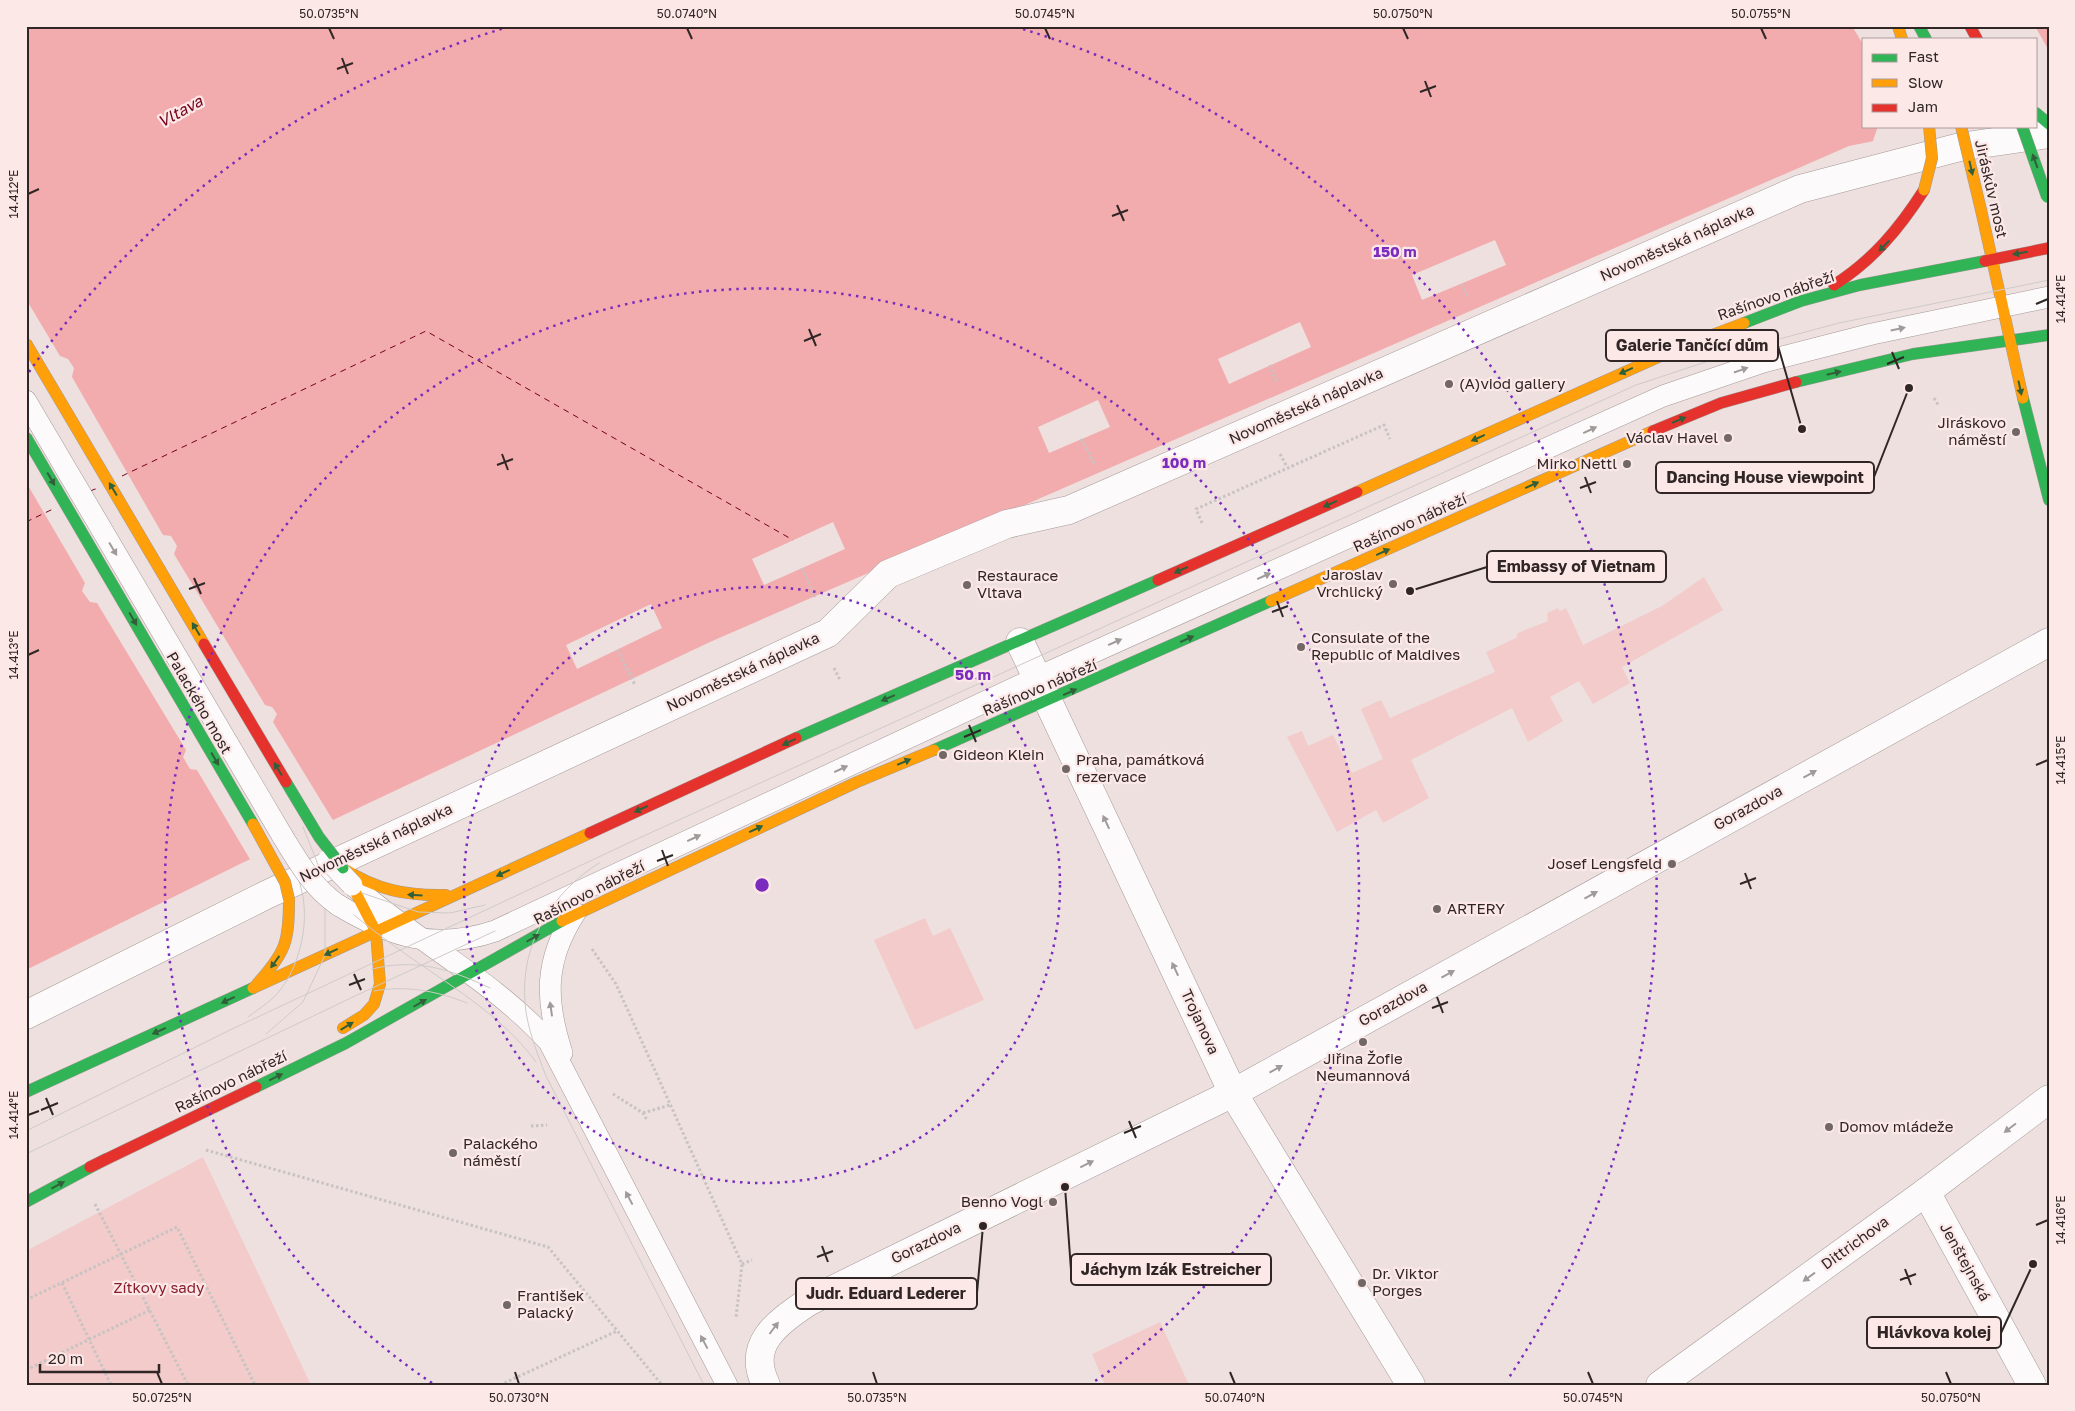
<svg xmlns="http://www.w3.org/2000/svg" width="2075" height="1411" font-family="'Golos Text',sans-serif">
  <rect width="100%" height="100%" fill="#eee0df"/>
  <!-- green -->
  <g fill="#f2cbca">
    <polygon points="1704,577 1723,610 1622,667 1630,683 1593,704 1579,681 1550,697 1563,721 1528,742 1512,708 1411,760 1429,798 1383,823 1376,810 1337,832 1287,737 1302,731 1308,746 1333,735 1352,773 1383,759 1361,709 1381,700 1390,718 1495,672 1486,652 1516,638 1518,633 1548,621 1547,613 1558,608 1560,611 1566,608 1583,645 1662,606"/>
    <polygon points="925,918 933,936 950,928 984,1000 915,1030 874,940"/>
    <polygon points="203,1157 311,1385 26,1385 26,1251"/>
    <polygon points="1160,1322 1189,1385 1105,1385 1092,1354"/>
  </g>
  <!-- water -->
  <polygon fill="#f2acad" points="26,26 2049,26 2049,108 2036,39 1864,39 1864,126 1950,126 1849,146 710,642 242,863 26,970"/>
  <!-- pier -->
  <g fill="#eee0df">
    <polygon points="1852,26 2035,26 2049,51 2049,110 2036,112 2036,39 1864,39 1864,46"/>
    <polygon points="1878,126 1953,126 1951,129 1872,144"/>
    <polygon points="1495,240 1506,265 1422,300 1412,275"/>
    <polygon points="26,299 60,356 68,359 74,368 72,377 163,535 171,536 177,546 174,554 265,705 272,707 277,714 273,722 334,822 251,861 197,770 190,769 183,757 186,750 97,603 90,602 82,591 85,583 26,482"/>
    <polygon points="1300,322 1311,347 1229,384 1218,359"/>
    <polygon points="1098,400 1110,427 1049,453 1038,427"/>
    <polygon points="833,522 845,549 764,585 752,559"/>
    <polygon points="651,604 662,628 577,669 566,645"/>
  </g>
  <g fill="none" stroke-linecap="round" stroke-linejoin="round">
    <!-- ferry -->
    <g stroke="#75001b" stroke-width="1" stroke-dasharray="6 5" stroke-linecap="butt">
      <polyline points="122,476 426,331 793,540"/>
      <polyline points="90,491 98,488"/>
      <polyline points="26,522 53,509"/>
    </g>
    <defs>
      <g id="lane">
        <polyline points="26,401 283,837"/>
        <path d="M355 887C417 942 493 980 549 1042L727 1385"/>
        <path d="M338 905C391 937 436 951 495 931L1036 678 1663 396 1763 362 1872 334 2049 297"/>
        <path d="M562 1053C545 1000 544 961 575 913"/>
      </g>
      <g id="street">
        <polyline points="1020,642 1233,1093 1411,1385"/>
        <polyline points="26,1015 266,895 828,633 888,574 1007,524 1069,510 1800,189 1960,147 2049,134"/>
        <polyline points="1926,1192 2032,1385"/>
        <path d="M766 1385C746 1344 777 1323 808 1302L1233 1093 2049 642"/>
        <polyline points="1660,1385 1926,1192 2049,1099"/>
      </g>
      <g id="fast">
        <polyline points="1919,26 1926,39"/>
        <polyline points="2036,113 2049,124"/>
        <polyline points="1744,323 1801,301 1860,285 1985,261"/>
        <polyline points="1796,382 1913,354 2049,335"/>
        <polyline points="2023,398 2049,500"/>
        <polyline points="796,738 1158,580"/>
        <polyline points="934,750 1271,601"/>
        <polyline points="256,1087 346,1043 562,921"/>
        <polyline points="26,1092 253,988"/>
        <polyline points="26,1202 106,1159"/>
      </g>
      <g id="slow">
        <polyline points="1898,26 1902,39"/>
        <polyline points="1981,210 2023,398"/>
        <polyline points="1357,492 1683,346 1744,323"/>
        <polyline points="1271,601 1653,431"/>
        <path d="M343 868C376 890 407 896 446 895"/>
        <polyline points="343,868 376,932 380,984 374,1004 364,1015 343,1028"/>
        <polyline points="562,921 857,782 934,750"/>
        <path d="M257 984C286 952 289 942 289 899"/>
        <polyline points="253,988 590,833"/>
      </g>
      <g id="jam">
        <polyline points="1970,26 1977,39"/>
        <polyline points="1985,261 2049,248"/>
        <path d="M1834 285C1873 260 1899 229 1924 190"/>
        <polyline points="1653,431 1721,403 1796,382"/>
        <polyline points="1158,580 1357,492"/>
        <polyline points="590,833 796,738"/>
        <polyline points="90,1167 256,1087"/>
      </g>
    </defs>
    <!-- lane casing -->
    <use href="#lane" stroke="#a49a99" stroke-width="22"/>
    <!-- street casing -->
    <use href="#street" stroke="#a49a99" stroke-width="29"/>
    <!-- fast casing -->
    <use href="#fast" stroke="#a49a99" stroke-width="12"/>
    <!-- slow casing -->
    <use href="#slow" stroke="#a49a99" stroke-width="12"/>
    <!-- jam casing -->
    <use href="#jam" stroke="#a49a99" stroke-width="12"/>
    <!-- path -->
    <g stroke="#c8c3c3" stroke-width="3" stroke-dasharray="2.5 2.5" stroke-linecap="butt">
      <polyline points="1462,284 1467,296"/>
      <polyline points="1270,365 1276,381"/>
      <polyline points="1934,398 1939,406"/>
      <polyline points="1081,439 1094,463"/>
      <polyline points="1280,454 1287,467"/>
      <polyline points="1202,523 1196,509 1384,425 1390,439"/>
      <polyline points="802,568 815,597"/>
      <polyline points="618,650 635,685"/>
      <polyline points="834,668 840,680"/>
      <polyline points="592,949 616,984 742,1264 736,1318"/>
      <polyline points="613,1094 643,1113 647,1120"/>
      <polyline points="643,1113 670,1105"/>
      <polyline points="531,1126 547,1125"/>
      <polyline points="206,1150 548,1247 662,1385"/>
      <polyline points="95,1204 188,1385"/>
      <polyline points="742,1264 752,1260"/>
      <polyline points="62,1283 111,1385"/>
      <polyline points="26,1300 177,1227 255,1385"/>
      <polyline points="26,1370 150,1310"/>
      <polyline points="500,1385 617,1331"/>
    </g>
    <!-- lane -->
    <use href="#lane" stroke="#fcfafa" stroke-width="21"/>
    <!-- street -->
    <use href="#street" stroke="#fcfafa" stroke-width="28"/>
    <!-- fast -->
    <use href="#fast" stroke="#30b455" stroke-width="11"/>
    <!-- slow -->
    <use href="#slow" stroke="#ff9f0a" stroke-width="11"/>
    <!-- jam -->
    <use href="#jam" stroke="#e5322d" stroke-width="11"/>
    <!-- tram -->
    <g stroke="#cfcaca" stroke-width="1">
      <path d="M599 863C551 893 520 945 525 1003 527 1028 537 1053 546 1076L704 1385"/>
      <polyline points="362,893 418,912 450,913 485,905"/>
      <path d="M354 915C369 927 384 939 400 950 447 984 501 1014 536 1062"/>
      <path d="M372 969C416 958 450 969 490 988"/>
      <path d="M374 991C406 985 437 991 467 1003"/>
      <path d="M248 1017C256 1011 265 1005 273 998 298 974 310 926 302 892 298 873 289 856 283 837"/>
      <polyline points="266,1034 303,1002 325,955 325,896 317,862 303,827"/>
      <polyline points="26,1131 230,1030 637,839 1636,385 1757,345 1839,323 2049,280"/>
      <polyline points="26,1154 355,996 495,931"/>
    </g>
    <defs>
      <g id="lane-bridge">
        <path d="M283 837C299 863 313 888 338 905"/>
        <polyline points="328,860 352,885"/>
      </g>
      <g id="fast-bridge">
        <polyline points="2022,126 2047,197"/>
        <polyline points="26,437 253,824"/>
        <polyline points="286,782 319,837 343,868"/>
      </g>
      <g id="slow-bridge">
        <polyline points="1961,126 1981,210"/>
        <polyline points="1924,190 1932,158 1929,126"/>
        <polyline points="26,343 204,644"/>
        <polyline points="253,824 285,882 289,899"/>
      </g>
      <polyline id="jam-bridge" points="204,644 286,782"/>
    </defs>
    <!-- lane-bridge casing -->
    <use href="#lane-bridge" stroke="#a49a99" stroke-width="22" stroke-linecap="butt"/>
    <!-- fast-bridge casing -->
    <use href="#fast-bridge" stroke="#a49a99" stroke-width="12" stroke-linecap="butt"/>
    <!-- slow-bridge casing -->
    <use href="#slow-bridge" stroke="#a49a99" stroke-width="12" stroke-linecap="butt"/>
    <!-- jam-bridge casing -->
    <use href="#jam-bridge" stroke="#a49a99" stroke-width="12" stroke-linecap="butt"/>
    <!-- lane-bridge -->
    <use href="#lane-bridge" stroke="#fcfafa" stroke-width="21"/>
    <!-- fast-bridge -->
    <use href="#fast-bridge" stroke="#30b455" stroke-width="11"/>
    <!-- slow-bridge -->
    <use href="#slow-bridge" stroke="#ff9f0a" stroke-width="11"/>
    <!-- jam-bridge -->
    <use href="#jam-bridge" stroke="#e5322d" stroke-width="11"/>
  </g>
  <!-- one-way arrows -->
  <defs><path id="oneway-solid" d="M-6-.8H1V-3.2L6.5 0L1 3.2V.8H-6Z" transform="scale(1.25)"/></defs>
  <g fill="#305f39">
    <use href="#oneway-solid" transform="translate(2035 161) rotate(-110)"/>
    <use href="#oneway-solid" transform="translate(1971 168) rotate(77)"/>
    <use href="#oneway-solid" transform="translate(1884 246) rotate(134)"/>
    <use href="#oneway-solid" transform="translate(2020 253) rotate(170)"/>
    <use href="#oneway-solid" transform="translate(1626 371) rotate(156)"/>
    <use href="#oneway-solid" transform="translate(1834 373) rotate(-13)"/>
    <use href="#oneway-solid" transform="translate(2020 388) rotate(78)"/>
    <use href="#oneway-solid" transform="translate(1679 420) rotate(-22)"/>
    <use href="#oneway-solid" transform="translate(1478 438) rotate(156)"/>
    <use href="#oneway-solid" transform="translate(51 479) rotate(60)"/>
    <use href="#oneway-solid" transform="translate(1532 485) rotate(-24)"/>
    <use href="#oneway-solid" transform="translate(113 489) rotate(-121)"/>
    <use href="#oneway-solid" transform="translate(1330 504) rotate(156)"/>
    <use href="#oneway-solid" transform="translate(1383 552) rotate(-24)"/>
    <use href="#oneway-solid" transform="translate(1181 570) rotate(156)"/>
    <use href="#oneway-solid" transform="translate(133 619) rotate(60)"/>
    <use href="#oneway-solid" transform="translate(196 629) rotate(-121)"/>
    <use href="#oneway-solid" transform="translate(1187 639) rotate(-24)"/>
    <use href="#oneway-solid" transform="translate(1070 692) rotate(-24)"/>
    <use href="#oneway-solid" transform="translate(888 698) rotate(157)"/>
    <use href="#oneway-solid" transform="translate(789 742) rotate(155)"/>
    <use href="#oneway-solid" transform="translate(215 759) rotate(60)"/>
    <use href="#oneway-solid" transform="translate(904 762) rotate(-23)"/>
    <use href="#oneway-solid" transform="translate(278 769) rotate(-121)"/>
    <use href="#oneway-solid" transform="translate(641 809) rotate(155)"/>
    <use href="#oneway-solid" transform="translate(756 829) rotate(-25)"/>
    <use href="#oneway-solid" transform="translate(503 873) rotate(155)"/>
    <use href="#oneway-solid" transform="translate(415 895) rotate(-176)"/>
    <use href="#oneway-solid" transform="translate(533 938) rotate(-30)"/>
    <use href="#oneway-solid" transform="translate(331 952) rotate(155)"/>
    <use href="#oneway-solid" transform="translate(275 962) rotate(126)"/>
    <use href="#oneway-solid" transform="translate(228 1000) rotate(155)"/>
    <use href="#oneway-solid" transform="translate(420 1003) rotate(-30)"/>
    <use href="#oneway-solid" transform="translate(347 1026) rotate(-31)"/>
    <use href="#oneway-solid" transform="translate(159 1031) rotate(156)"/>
    <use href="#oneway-solid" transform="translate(276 1077) rotate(-26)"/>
    <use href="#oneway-solid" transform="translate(58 1185) rotate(-28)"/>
  </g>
  <g fill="#a09b9b">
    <use href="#oneway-solid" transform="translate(1898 329) rotate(-12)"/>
    <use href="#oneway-solid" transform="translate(1741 370) rotate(-19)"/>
    <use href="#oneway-solid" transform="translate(1590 430) rotate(-25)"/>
    <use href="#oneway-solid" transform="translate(113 549) rotate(59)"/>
    <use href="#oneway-solid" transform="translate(1264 576) rotate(-24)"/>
    <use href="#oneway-solid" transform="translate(1115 642) rotate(-24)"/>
    <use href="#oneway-solid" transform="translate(841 769) rotate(-25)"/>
    <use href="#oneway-solid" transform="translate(1810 774) rotate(-29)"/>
    <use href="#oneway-solid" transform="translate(1106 822) rotate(-115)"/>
    <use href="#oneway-solid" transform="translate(694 838) rotate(-25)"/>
    <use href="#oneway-solid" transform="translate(1591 895) rotate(-29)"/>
    <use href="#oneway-solid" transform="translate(1175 969) rotate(-115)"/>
    <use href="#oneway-solid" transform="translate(1448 974) rotate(-29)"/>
    <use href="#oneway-solid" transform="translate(551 1009) rotate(-98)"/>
    <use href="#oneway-solid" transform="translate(1276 1069) rotate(-29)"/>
    <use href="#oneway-solid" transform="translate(2010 1128) rotate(143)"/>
    <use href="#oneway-solid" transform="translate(1087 1164) rotate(-26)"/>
    <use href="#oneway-solid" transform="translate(629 1198) rotate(-118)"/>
    <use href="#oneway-solid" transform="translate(1809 1277) rotate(144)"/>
    <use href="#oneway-solid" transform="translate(774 1328) rotate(-53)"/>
    <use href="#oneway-solid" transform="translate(704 1342) rotate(-118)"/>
  </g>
  <!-- ticks -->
  <path fill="none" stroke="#302626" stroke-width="2" d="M329 28 334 39M687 28 692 39M1045 28 1050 39M1403 28 1408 39M1761 28 1766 39M342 58 348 74M337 69 353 63M1425 81 1431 97M1420 92 1436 86M28 194 39 189M1117 205 1124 221M1112 216 1128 210M2036 304 2048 299M809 329 816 346M804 341 821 334M1892 352 1899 369M1887 364 1904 357M502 454 508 470M497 465 513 459M1585 477 1591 493M1580 488 1596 482M194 578 201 594M189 589 205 583M1277 601 1283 617M1272 612 1288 606M28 655 39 650M969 725 976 742M964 737 981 730M2036 765 2048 760M662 850 668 866M657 861 673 855M1745 873 1751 889M1740 884 1756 878M354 974 361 990M349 985 365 979M1437 997 1443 1013M1432 1008 1448 1002M46 1098 53 1115M41 1110 58 1103M28 1115 39 1111M1129 1121 1136 1138M1124 1133 1141 1126M2036 1225 2048 1220M822 1246 828 1262M817 1257 833 1251M1905 1269 1911 1285M1900 1280 1916 1274M157 1372 162 1384M515 1372 519 1384M873 1372 877 1384M1230 1372 1235 1384M1588 1372 1593 1384M1946 1372 1951 1384"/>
  <!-- distance rings -->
  <g fill="none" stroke="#7b2cbf" stroke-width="2.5" stroke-dasharray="2.5 5">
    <circle cx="762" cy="885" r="298"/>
    <path d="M432 1383A597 597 0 1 1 1092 1383"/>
    <path d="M29 372A895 895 0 0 1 508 27M1016 27A895 895 0 0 1 1508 1379"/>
  </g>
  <!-- markers -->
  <g fill="#726767" stroke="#fde8e8" stroke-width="2">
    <circle cx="1449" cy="384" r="5"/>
    <circle cx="2016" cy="432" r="5"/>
    <circle cx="1728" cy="438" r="5"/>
    <circle cx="1627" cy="464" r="5"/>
    <circle cx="1393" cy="584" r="5"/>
    <circle cx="967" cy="585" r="5"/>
    <circle cx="1301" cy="647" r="5"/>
    <circle cx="943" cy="755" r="5"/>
    <circle cx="1066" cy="769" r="5"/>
    <circle cx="1672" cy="864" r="5"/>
    <circle cx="1437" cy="909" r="5"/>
    <circle cx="1363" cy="1042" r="5"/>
    <circle cx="1829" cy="1127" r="5"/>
    <circle cx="453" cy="1153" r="5"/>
    <circle cx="1053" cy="1202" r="5"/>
    <circle cx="1362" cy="1283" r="5"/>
    <circle cx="507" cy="1305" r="5"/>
  </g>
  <g text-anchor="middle" stroke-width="4.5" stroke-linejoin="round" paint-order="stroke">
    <!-- street labels -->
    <g font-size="15" fill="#302626" stroke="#fde8e8">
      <text transform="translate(1991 189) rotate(77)" y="5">Jiráskův most</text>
      <text transform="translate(1677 243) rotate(-24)" y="5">Novoměstská náplavka</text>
      <text transform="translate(1776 296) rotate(-19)" y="5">Rašínovo nábřeží</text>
      <text transform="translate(1306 406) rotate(-24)" y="5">Novoměstská náplavka</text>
      <text transform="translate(1410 523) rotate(-24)" y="5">Rašínovo nábřeží</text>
      <text transform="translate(743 672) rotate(-25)" y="5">Novoměstská náplavka</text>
      <text transform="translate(1040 688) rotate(-23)" y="5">Rašínovo nábřeží</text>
      <text transform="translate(199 703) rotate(60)" y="5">Palackého most</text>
      <text transform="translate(1748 808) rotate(-29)" y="5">Gorazdova</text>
      <text transform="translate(376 843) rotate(-25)" y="5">Novoměstská náplavka</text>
      <text transform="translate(589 893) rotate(-27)" y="5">Rašínovo nábřeží</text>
      <text transform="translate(1393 1004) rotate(-29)" y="5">Gorazdova</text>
      <text transform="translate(1200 1022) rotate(65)" y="5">Trojanova</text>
      <text transform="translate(231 1082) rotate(-26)" y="5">Rašínovo nábřeží</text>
      <text transform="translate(926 1243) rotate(-26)" y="5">Gorazdova</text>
      <text transform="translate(1855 1243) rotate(-36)" y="5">Dittrichova</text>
      <text transform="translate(1965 1262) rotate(61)" y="5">Jenštejnská</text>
    </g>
    <!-- poi labels -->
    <g font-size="15" fill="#302626" stroke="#fde8e8" text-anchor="start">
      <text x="1459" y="389">(A)viod gallery</text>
      <text x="2006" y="428" text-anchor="end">Jiráskovo<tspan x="2006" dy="17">náměstí</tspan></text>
      <text x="1718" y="443" text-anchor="end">Václav Havel</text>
      <text x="1617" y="469" text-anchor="end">Mirko Nettl</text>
      <text x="1383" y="580" text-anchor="end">Jaroslav<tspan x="1383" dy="17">Vrchlický</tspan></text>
      <text x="977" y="581">Restaurace<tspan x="977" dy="17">Vltava</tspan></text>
      <text x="1311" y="643">Consulate of the<tspan x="1311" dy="17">Republic of Maldives</tspan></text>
      <text x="953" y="760">Gideon Klein</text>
      <text x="1076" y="765">Praha, památková<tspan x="1076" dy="17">rezervace</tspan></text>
      <text x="1662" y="869" text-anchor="end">Josef Lengsfeld</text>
      <text x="1447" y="914">ARTERY</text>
      <text x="1363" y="1064" text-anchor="middle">Jiřina Žofie<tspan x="1363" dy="17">Neumannová</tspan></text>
      <text x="1839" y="1132">Domov mládeže</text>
      <text x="463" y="1149">Palackého<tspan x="463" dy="17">náměstí</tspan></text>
      <text x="1043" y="1207" text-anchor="end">Benno Vogl</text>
      <text x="1372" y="1279">Dr. Viktor<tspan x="1372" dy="17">Porges</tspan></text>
      <text x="517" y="1301">František<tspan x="517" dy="17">Palacký</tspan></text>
    </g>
    <!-- park labels -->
    <g font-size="15" fill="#891d2b" stroke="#fde8e8">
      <text x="159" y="1293">Zítkovy sady</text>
    </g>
    <!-- water labels -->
    <g font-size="16" font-style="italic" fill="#75001b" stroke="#fde8e8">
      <text transform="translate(180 111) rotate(-29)" y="6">Vltava</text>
    </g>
  </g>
  <circle cx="762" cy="885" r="8" fill="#7b2cbf" stroke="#fde8e8" stroke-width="2.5"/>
  <g font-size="15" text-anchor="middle" font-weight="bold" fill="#7b2cbf" stroke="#fde8e8" stroke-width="4.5" stroke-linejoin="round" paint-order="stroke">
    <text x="1395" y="257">150 m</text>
    <text x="1184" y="468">100 m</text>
    <text x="973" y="680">50 m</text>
  </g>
  <!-- callouts -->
  <path fill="none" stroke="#302626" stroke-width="2" d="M1802 429L1778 346M1909 388L1874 477M1410 591L1487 567M1065 1187L1071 1270M983 1226L977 1293M2033 1264L2001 1333"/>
  <g fill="#302626" stroke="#fde8e8" stroke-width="2">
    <circle cx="1802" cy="429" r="5"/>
    <circle cx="1909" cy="388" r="5"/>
    <circle cx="1410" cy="591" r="5"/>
    <circle cx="1065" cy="1187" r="5"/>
    <circle cx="983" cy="1226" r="5"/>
    <circle cx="2033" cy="1264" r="5"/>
  </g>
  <g fill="#fde8e8" stroke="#302626" stroke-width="2">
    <rect x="1606" y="330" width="172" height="31" rx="5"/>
    <rect x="1656" y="462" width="218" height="31" rx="5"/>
    <rect x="1487" y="551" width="179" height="31" rx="5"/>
    <rect x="1071" y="1254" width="200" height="31" rx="5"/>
    <rect x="796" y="1278" width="181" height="31" rx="5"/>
    <rect x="1867" y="1317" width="134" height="31" rx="5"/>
  </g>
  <g font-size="16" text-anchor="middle" font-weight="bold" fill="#302626">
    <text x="1692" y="351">Galerie Tančící dům</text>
    <text x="1765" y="483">Dancing House viewpoint</text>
    <text x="1576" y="572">Embassy of Vietnam</text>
    <text x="1171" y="1275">Jáchym Izák Estreicher</text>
    <text x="886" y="1299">Judr. Eduard Lederer</text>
    <text x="1934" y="1338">Hlávkova kolej</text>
  </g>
  <!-- border -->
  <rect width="2075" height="1411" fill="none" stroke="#fde8e8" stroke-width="55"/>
  <!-- legend -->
  <rect x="1862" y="38" width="175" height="90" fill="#fde8e8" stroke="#ab9a9a"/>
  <rect x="1872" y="54" width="25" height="8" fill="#30b455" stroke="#ab9a9a"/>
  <text x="1908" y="62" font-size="15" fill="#302626">Fast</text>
  <rect x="1872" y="79" width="25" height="8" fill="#ff9f0a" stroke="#ab9a9a"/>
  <text x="1908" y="88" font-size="15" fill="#302626">Slow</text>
  <rect x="1872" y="104" width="25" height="8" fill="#e5322d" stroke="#ab9a9a"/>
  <text x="1908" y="112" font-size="15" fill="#302626">Jam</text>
  <!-- scale -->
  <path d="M40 1364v8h119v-8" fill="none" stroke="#302626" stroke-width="2.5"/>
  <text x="48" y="1364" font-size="15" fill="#302626" stroke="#fde8e8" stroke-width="4" paint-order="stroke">20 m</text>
  <rect x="28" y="28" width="2020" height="1356" fill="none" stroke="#302626" stroke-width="2"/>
  <g font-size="12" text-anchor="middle" fill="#302626">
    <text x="329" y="18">50.0735°N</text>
    <text x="687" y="18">50.0740°N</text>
    <text x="1045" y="18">50.0745°N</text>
    <text x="1403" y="18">50.0750°N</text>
    <text x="1761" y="18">50.0755°N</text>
    <text transform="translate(14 194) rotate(-90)" y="4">14.412°E</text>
    <text transform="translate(2061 299) rotate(-90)" y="4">14.414°E</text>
    <text transform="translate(14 655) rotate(-90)" y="4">14.413°E</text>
    <text transform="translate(2061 760) rotate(-90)" y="4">14.415°E</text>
    <text transform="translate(14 1115) rotate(-90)" y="4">14.414°E</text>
    <text transform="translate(2061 1220) rotate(-90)" y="4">14.416°E</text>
    <text x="162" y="1402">50.0725°N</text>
    <text x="519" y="1402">50.0730°N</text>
    <text x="877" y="1402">50.0735°N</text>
    <text x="1235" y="1402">50.0740°N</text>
    <text x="1593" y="1402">50.0745°N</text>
    <text x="1951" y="1402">50.0750°N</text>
  </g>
</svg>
